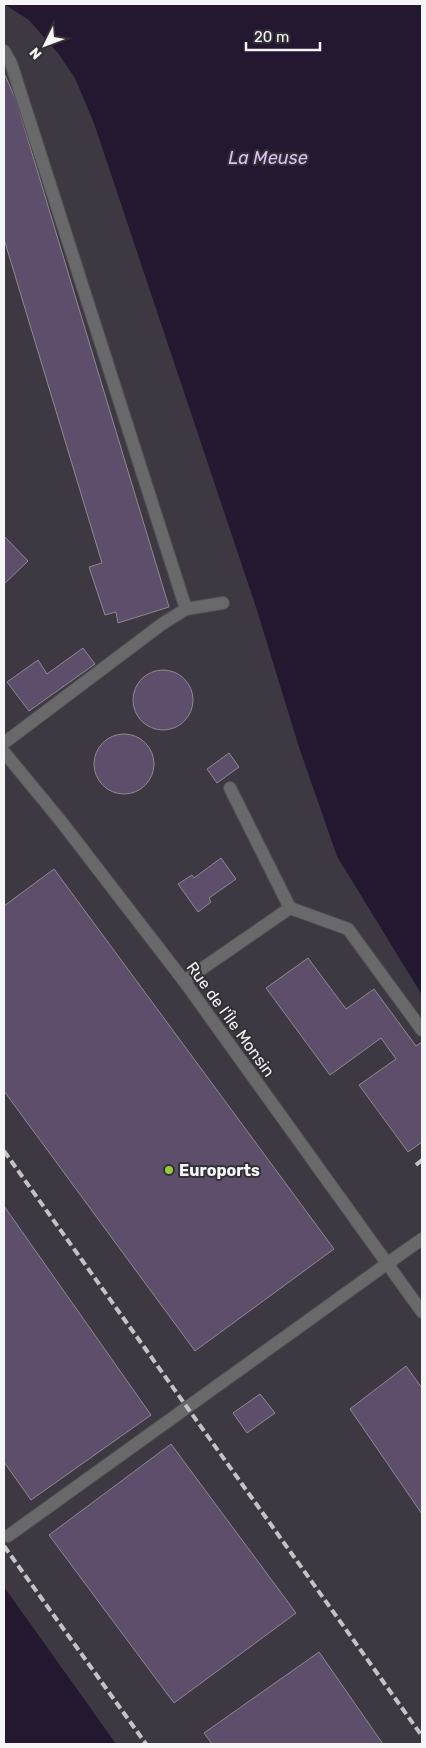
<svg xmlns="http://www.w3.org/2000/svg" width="426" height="1748" font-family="Rubik,sans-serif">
  <rect width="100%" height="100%" fill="#323034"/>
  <!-- built -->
  <polygon fill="#3d3841" points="4,4 29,20 58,53 75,78 94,123 257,610 299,747 337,856 409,974 422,965 422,1744 116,1744 4,1587"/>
  <!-- water -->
  <g fill="#241730">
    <polygon points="4,4 422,4 422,995 337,856 299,747 257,610 94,123 75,78 58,53 29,20"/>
    <polygon points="4,1587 116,1744 4,1744"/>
  </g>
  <!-- building -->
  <g fill="#5d4e6b" stroke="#8c8a8e">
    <polygon points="4,73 16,100 169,607 118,623 116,612 105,615 89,567 102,563 4,239"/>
    <polygon points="4,536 28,561 4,584"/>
    <polygon points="83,648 95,664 29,711 7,682 38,660 47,674"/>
    <circle cx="163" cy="700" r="30"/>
    <circle cx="124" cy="764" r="30"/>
    <polygon points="229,753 239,767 217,783 207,769"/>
    <polygon points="221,858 236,879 209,898 211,902 198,912 178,884 192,875 194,878"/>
    <polygon points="54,869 334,1249 195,1351 4,1091 4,906"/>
    <polygon points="308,958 346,1009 374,989 416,1046 422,1042 422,1142 408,1152 359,1085 396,1059 381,1038 330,1075 266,988"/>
    <polygon points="4,1206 151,1415 31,1500 4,1462"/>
    <polygon points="406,1366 422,1388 422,1514 350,1409"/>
    <polygon points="260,1394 275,1413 247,1433 233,1413"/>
    <polygon points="171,1444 296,1613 174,1703 49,1535"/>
    <polygon points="319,1652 383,1744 212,1744 204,1733"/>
  </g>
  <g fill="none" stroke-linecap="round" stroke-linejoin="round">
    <defs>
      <g id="service">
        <polyline points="4,51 11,63 186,609 162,624 4,743"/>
        <polyline points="186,609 223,603"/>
        <polyline points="290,908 348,929 422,1030"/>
        <polyline points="184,981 290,908 230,788"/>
        <polyline points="8,1536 388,1263"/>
      </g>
      <g id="tertiary">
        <polyline points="4,752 60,820 184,981 422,1312"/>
        <polyline points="388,1263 422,1239"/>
      </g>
    </defs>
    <!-- service casing -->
    <use href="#service" stroke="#514f53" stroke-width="14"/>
    <!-- tertiary casing -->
    <use href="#tertiary" stroke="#514f53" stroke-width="14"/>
    <!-- service -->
    <use href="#service" stroke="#69686a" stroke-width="12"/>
    <!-- tertiary -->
    <use href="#tertiary" stroke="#69686a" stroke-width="12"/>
    <!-- rail -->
    <g stroke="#c3c2c4" stroke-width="4" stroke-dasharray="8 4" stroke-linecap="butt">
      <polyline points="4,1151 422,1736"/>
      <polyline points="416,1165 422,1160"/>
      <polyline points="4,1546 146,1744"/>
    </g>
  </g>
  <!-- markers -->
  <circle fill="#95cc3b" stroke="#323034" stroke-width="2" cx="169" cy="1170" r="5"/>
  <g text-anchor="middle" stroke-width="4" stroke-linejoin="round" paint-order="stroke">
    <!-- street labels -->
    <g font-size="16" fill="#f5f4f6" stroke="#323034">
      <text transform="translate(231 1019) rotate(54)" y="6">Rue de l'Île Monsin</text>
    </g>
    <!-- poi labels -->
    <g font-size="16" font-weight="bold" fill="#f5f4f6" stroke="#323034" text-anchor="start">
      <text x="179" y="1176">Euroports</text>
    </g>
    <!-- water labels -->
    <g font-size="18" font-style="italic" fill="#dcbff6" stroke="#323034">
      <text x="268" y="164">La Meuse</text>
    </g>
  </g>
  <!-- border -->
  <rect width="426" height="1748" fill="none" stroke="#f5f4f6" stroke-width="10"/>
  <!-- north arrow -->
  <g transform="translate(45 45) rotate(228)" stroke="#323034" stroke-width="4" paint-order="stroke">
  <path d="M0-4L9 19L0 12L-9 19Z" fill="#f5f4f6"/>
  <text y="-8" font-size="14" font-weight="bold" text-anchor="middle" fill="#f5f4f6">N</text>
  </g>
  <!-- scale -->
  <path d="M246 42v8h74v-8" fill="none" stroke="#f5f4f6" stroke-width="2.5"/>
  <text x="254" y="42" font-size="15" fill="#f5f4f6" stroke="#323034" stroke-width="4" paint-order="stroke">20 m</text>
</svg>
